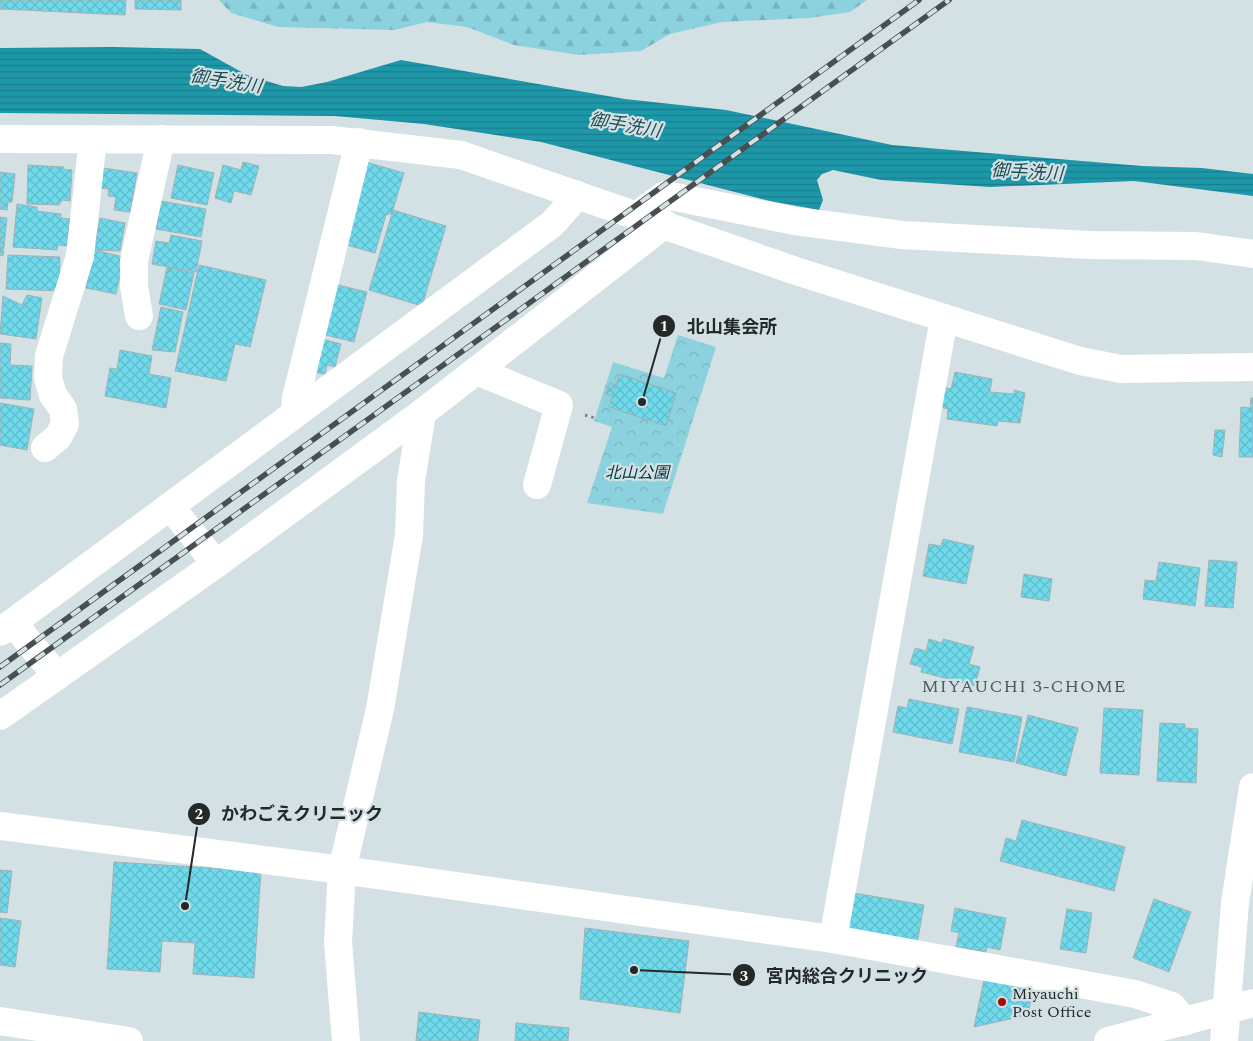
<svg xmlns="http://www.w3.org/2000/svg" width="1253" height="1041" font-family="Spectral,'Noto Sans JP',serif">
  <defs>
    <pattern id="forest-firs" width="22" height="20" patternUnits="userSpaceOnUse" patternTransform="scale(1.25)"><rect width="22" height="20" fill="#8cd2de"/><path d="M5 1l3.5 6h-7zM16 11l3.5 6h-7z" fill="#78b4be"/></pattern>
    <pattern id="park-crowns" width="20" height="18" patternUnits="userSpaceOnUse" patternTransform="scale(1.25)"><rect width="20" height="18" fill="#8cd2de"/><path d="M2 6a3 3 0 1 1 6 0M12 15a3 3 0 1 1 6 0" fill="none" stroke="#78b4be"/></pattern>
    <pattern id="water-rules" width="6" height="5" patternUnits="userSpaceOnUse" patternTransform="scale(1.25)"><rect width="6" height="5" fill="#1d98a9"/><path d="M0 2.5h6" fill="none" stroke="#197c8a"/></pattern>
    <pattern id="building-cross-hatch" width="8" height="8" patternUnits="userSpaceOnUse" patternTransform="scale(1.25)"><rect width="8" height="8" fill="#6fdaec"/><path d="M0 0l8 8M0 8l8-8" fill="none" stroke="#60bbca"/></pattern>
  </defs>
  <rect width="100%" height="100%" fill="#d4e1e4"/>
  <!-- forest -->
  <polygon fill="url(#forest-firs)" points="219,0 867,0 850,12 809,18 722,22 670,34 641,51 579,55 514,45 467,27 427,22 394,30 278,27 231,13"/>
  <!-- park -->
  <path fill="url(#park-crowns)" fill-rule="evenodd" d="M678 335 716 347 663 514 587 503 612 427 594 421 613 362 664 378ZM620 374 676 393 665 426 609 407 612 396 607 394 616 385Z"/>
  <!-- water -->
  <polygon fill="url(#water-rules)" points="113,47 200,49 247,75 283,86 301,87 327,82 401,60 625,99 726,110 892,145 1142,166 1202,168 1253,174 1253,196 1134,181 990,187 881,180 833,170 822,174 817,180 823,200 819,210 770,201 541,142 424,124 335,116 0,113 0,48"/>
  <!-- building -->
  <g fill="url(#building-cross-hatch)" stroke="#a4b1b3">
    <polygon points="0,0 126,0 125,15 0,9"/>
    <polygon points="135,0 181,0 181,10 135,9"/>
    <polygon points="243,162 259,166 251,195 234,191 231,203 215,198 223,165 241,170"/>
    <polygon points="366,162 404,173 392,213 386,215 375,253 343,244"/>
    <polygon points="28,165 64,167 63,169 72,170 70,201 62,200 59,205 27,204"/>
    <polygon points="178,165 214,173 207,205 171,198"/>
    <polygon points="103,168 137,173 130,212 114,210 116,197 108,196 109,189 99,188"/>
    <polygon points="0,172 15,174 12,202 8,202 7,210 0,209"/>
    <polygon points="161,201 206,209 201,237 156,229"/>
    <polygon points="17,204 37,207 37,211 61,214 61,218 70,219 67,246 58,245 57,250 13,247"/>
    <polygon points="393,210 446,226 422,306 369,290"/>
    <polygon points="0,217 7,218 3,256 0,255"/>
    <polygon points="100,218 125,223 120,251 94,250"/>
    <polygon points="171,235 202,241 196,272 152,264 156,241 169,243"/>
    <polygon points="94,250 124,257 116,294 86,288"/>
    <polygon points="8,255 60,257 59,291 6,289"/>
    <polygon points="199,265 266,280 250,347 235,344 226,381 175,371"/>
    <polygon points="167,267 194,273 186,310 159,304"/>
    <polygon points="334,284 367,292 354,342 322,334"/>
    <polygon points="27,295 42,298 36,339 0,334 3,296 22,305"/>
    <polygon points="161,307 183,312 175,352 152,350"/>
    <polygon points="314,337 341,344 335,367 327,365 325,374 312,372"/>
    <polygon points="0,343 11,344 10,365 32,366 30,400 0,398"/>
    <polygon points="120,350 152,356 149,374 171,378 166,408 105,396 110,368 117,369"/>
    <polygon points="955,372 992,379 990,392 1014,394 1014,390 1025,393 1020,423 998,421 997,426 947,419 948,409 940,407 943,387 951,389"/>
    <polygon points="620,374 676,393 666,426 609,407"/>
    <polygon points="620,374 676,393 666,426 609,407 612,396 606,394 610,383 616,385"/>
    <polygon points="610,383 616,385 612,396 606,394"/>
    <polygon points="1251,398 1253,398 1253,457 1239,457 1241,407 1250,408"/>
    <polygon points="0,403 34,409 27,450 0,445"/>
    <polygon points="1215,430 1225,430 1222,457 1213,455"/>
    <polygon points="943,539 974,546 966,584 923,576 929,544 941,546"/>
    <polygon points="1209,560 1237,562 1233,608 1205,606"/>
    <polygon points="1159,562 1200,568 1195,606 1143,599 1145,580 1156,581"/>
    <polygon points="1024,574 1052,579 1049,601 1021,597"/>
    <polygon points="929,639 942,643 943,639 974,647 969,664 980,667 975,686 921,672 922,667 910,664 915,648 926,651"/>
    <polygon points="909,699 959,709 952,744 893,732 898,706 907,708"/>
    <polygon points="967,707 1022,717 1014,762 959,752"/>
    <polygon points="1104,708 1143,710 1139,775 1100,773"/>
    <polygon points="1028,715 1078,728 1066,776 1016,763"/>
    <polygon points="1160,723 1185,724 1185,728 1198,729 1196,783 1157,781"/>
    <polygon points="1022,820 1125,847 1114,891 1000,861 1006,838 1016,841"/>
    <polygon points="114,862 261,871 254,978 193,974 195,943 162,941 160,972 107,969"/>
    <polygon points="0,870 12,871 7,913 0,912"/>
    <polygon points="854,893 924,905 917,944 847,932"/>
    <polygon points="1154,899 1191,912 1169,972 1133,958"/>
    <polygon points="955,908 1006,918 1000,950 987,947 986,952 956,947 959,933 951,931"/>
    <polygon points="1067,909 1092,913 1086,953 1060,949"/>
    <polygon points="0,918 21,921 15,967 0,965"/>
    <polygon points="585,928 689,941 680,1013 580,999"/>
    <polygon points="984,980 1033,989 1028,1015 974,1027"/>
    <polygon points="419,1012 480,1020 478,1041 416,1041"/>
    <polygon points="516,1023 569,1028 568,1041 515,1041"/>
  </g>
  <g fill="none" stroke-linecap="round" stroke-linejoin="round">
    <!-- path -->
    <polyline stroke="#7c8586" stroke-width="3" stroke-dasharray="2.5 4" stroke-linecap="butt" points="585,415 595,418"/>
    <!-- minor -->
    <g stroke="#fff" stroke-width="28">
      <polyline points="637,215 665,195 795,221 902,235 1089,245 1196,246 1253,254"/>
      <polyline points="139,316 134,286 134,261 161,139"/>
      <polyline points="477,371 559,405 537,485"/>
      <polyline points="295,414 296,398 359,142"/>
      <polyline points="45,448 58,437 65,424 63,409 53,395 48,378 49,356 80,256 93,139"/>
      <polyline points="170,506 216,564"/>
      <polyline points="13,623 57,676"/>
      <polyline points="0,632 552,224 569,205 575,194"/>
      <polyline points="0,716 216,564 422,413 665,224"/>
      <polyline points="0,826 342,870 833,939 1135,994 1172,1006 1184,1022"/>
      <polyline points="833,939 944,318"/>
      <polyline points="346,1041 338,942 342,870 380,709 409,535 411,481 422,413"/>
    </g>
    <!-- tertiary -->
    <g stroke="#fff" stroke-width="28">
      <polyline points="0,139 332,140 461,155 796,271 1080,361 1121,369 1253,367"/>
      <polyline points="1224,1041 1235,903 1253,787"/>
    </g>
    <!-- primary -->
    <g stroke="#fff" stroke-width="28">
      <polyline points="0,1021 129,1041"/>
      <polyline points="1108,1041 1253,1003"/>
    </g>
    <defs>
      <g id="rail">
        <polyline points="0,667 919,0"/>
        <polyline points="0,685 949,0"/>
      </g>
    </defs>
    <!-- rail casing -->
    <use href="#rail" stroke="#494f50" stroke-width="5.5"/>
    <!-- rail -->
    <use href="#rail" stroke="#d4e1e4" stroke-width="4" stroke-dasharray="11" stroke-linecap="butt"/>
  </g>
  <!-- markers -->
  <circle fill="#a40e04" stroke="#d4e1e4" stroke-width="2" cx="1002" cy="1002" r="5"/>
  <g text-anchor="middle" stroke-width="4.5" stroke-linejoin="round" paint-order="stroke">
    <!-- park labels -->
    <g font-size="16" font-style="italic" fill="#00353c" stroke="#d4e1e4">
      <text x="637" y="478">北山公園</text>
    </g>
    <!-- poi labels -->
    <g font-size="16" fill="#232828" stroke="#d4e1e4" text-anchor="start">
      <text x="1012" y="999">Miyauchi<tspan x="1012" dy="18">Post Office</tspan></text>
    </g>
    <!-- water labels -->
    <g font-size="18" font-style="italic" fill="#1c4c54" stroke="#d4e1e4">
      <text transform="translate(226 81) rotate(9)" y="6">御手洗川</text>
      <text transform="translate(625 125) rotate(10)" y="6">御手洗川</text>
      <text transform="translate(1027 172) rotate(3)" y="6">御手洗川</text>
    </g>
    <!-- neighbourhood labels -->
    <g font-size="18" letter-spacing="1" fill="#4f5a5c" stroke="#d4e1e4">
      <text x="1024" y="692">MIYAUCHI 3-CHOME</text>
    </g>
  </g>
  <!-- callouts -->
  <path fill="none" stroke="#232828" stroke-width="2" d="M642 402L664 326M185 906L199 814M634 970L744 975"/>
  <g fill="#232828" stroke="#d4e1e4" stroke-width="2">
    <circle cx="642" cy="402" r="5"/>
    <circle cx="185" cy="906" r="5"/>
    <circle cx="634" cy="970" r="5"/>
    <circle cx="664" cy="326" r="12"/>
    <circle cx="199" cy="814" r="12"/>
    <circle cx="744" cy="975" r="12"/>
  </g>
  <g font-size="15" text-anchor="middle" font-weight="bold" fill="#fff">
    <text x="664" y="331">1</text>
    <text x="199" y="819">2</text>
    <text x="744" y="981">3</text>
  </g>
  <g font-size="18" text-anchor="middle" font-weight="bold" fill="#232828" stroke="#d4e1e4" stroke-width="4.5" stroke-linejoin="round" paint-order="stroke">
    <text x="732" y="333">北山集会所</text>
    <text x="302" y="820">かわごえクリニック</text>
    <text x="847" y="982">宮内総合クリニック</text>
  </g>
</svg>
